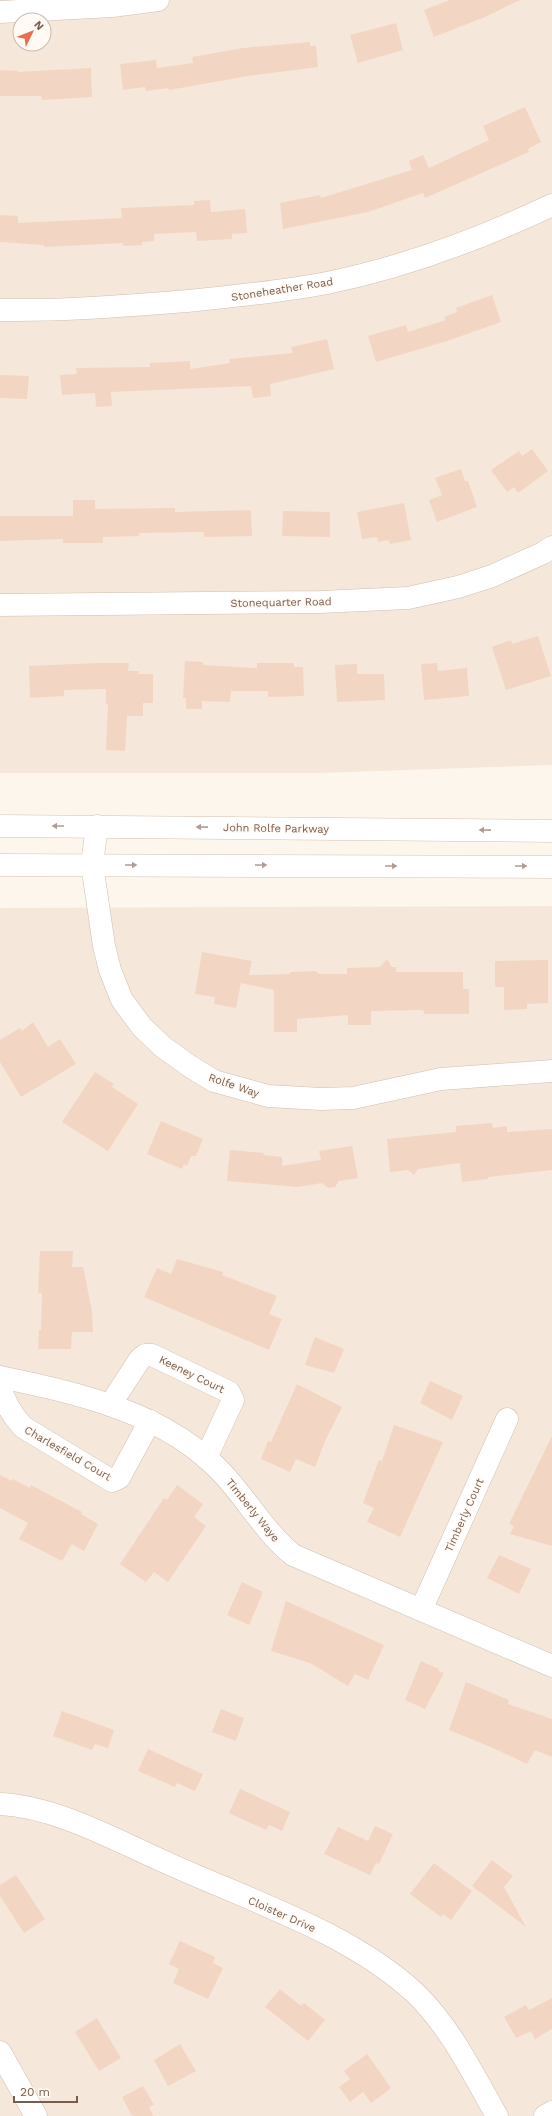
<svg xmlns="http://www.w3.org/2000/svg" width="552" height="2116" font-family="'Work Sans',sans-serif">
  <rect width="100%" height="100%" fill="#fdf6ec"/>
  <!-- residential -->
  <g fill="#f5e8da" fill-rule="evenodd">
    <path d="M0 0H552V765L320 773H0ZM20 20H44V44H20Z"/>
    <polygon points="552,906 552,2116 0,2116 0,908"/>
  </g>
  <!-- building -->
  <g fill="#f3d5c3">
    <polygon points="450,0 520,0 485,17 434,37 424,10"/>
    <polygon points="396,23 403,50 358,63 350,35"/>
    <polygon points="310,42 310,46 316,46 318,67 248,76 169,90 168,88 146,91 145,87 123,90 120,64 156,60 157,68 193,63 192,57 243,48"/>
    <polygon points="91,68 92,97 42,100 41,96 0,96 0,70 18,71 18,72"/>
    <polygon points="525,107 541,142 528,149 529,152 425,198 423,193 368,212 283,229 280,203 320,195 321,198 412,170 409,161 423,155 429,168 489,140 483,126"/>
    <polygon points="210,200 211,212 245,209 247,233 232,234 232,239 197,241 196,232 154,234 154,241 142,242 142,245 123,246 123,243 44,247 44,245 0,242 0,215 18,216 18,223 122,218 121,208 194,205 194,201"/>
    <polygon points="492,295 501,322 447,341 376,362 368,336 406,325 408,332 446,320 444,317 457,312 456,308"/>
    <polygon points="327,339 334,369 270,384 271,396 253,398 251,386 111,392 112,406 96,407 95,393 62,395 60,375 77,374 76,368 150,367 150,363 190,361 190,369 230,363 229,359 293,353 291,347"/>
    <polygon points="0,375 29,376 27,399 0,398"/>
    <polygon points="532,449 548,471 518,493 514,487 507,492 491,470 519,451 522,456"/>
    <polygon points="461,469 465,481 468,481 477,507 437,522 429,500 442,495 435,478"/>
    <polygon points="73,500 95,500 95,509 175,508 175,512 251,510 252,536 204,537 204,532 139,533 139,536 103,537 103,543 63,543 63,539 0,541 0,516 73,516"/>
    <polygon points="404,503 411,540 390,544 389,540 378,542 377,537 362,539 357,512"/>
    <polygon points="283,511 330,512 330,537 282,536"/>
    <polygon points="538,636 551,676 506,690 492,647 511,640 512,644"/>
    <polygon points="185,661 203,662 203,665 257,668 257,663 294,663 294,667 303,667 304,696 268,697 268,691 231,691 230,702 202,701 202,709 186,709 186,698 183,698"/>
    <polygon points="97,663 129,663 128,671 139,671 138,674 153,674 153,703 143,703 143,716 127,716 125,751 106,750 108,704 106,704 106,689 64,690 64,696 30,698 29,666"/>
    <polygon points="437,663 438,671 467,668 469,696 424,700 421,664"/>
    <polygon points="357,664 357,674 384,674 385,700 337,702 335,665"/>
    <polygon points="202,952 252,961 249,975 290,974 290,972 316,971 319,974 347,974 347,968 380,967 387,959 392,967 396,967 396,972 463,972 463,989 469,989 469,1014 424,1014 424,1011 421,1010 371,1011 371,1025 348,1025 348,1015 297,1019 297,1032 274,1032 274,990 241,983 236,1008 214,1004 215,997 195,994"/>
    <polygon points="548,960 548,1003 527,1004 527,1009 504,1010 504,987 495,987 495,961"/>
    <polygon points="33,1022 48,1047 60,1039 76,1064 21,1097 0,1062 0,1040 20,1028 22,1031"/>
    <polygon points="95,1072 114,1084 112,1087 138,1104 108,1151 62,1122"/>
    <polygon points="161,1121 203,1139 196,1156 191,1156 187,1166 184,1164 182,1169 147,1154"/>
    <polygon points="492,1123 493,1128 507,1126 507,1132 552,1129 552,1170 488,1177 488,1179 462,1182 460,1163 418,1169 414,1175 408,1170 390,1172 387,1139 456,1132 456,1126"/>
    <polygon points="352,1146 358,1178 339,1181 335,1187 328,1188 322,1183 298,1187 227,1181 230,1150 264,1153 263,1155 282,1157 282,1166 321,1160 319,1151"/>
    <polygon points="40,1251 73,1251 72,1267 83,1267 92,1311 93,1332 72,1332 71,1349 38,1349 39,1330 41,1330 42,1293 38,1293"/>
    <polygon points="177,1259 223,1272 222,1275 277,1296 269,1314 282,1319 269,1350 144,1297 157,1268 171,1274"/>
    <polygon points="315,1337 344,1349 334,1373 305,1365"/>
    <polygon points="430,1381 463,1396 452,1420 420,1403"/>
    <polygon points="297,1384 342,1407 325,1441 315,1467 296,1459 290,1472 261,1459 268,1441 271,1442"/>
    <polygon points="394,1425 443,1442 400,1537 367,1522 374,1508 363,1503 379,1460 382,1461"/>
    <polygon points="552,1436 552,1546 510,1534 514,1526 509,1524"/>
    <polygon points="0,1475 12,1481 13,1479 30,1488 31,1485 82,1512 81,1514 98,1524 84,1551 72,1544 62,1561 19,1539 28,1523 0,1508"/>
    <polygon points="177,1485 203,1504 194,1517 206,1526 168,1582 154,1572 146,1582 120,1564 164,1498 167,1500"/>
    <polygon points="499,1555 531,1569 519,1594 487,1578"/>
    <polygon points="242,1582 263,1592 249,1625 227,1615"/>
    <polygon points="286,1601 384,1645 368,1680 355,1674 348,1686 310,1663 271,1651"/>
    <polygon points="421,1661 439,1669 438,1671 444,1673 425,1709 405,1700"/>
    <polygon points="466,1682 509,1700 508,1704 552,1719 552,1757 535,1750 527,1764 493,1748 449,1730"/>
    <polygon points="221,1709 244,1718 236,1741 212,1732"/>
    <polygon points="62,1711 114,1730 108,1748 95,1744 92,1750 53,1736"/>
    <polygon points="148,1749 203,1774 195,1791 177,1783 175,1787 138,1771"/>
    <polygon points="240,1789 290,1812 282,1831 269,1825 266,1830 229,1813"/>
    <polygon points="375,1826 393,1834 379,1864 376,1863 370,1875 324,1854 338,1827 368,1841"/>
    <polygon points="492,1860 513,1876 504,1887 526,1927 472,1886"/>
    <polygon points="434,1863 472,1891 451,1920 443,1914 441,1917 410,1894"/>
    <polygon points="16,1875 45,1919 24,1933 0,1896 0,1885"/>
    <polygon points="180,1941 215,1957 213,1963 223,1968 208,1999 173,1983 179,1969 169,1964"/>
    <polygon points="280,1989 301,2006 304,2003 325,2020 308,2041 265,2007"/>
    <polygon points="552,1998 552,2029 535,2039 531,2031 516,2038 504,2017 526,2005 529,2010"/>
    <polygon points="97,2018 121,2058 99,2071 75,2032"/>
    <polygon points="180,2044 196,2071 168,2086 154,2060"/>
    <polygon points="367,2054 391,2088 371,2103 363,2092 350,2102 339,2087 350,2079 344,2071"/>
    <polygon points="143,2086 154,2105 149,2107 153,2116 132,2116 122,2097"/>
  </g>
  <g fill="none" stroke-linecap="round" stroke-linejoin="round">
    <defs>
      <g id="street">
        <polyline points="0,12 112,6 158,0"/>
        <path d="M0 310C63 311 124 306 187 301 234 296 281 292 327 283 405 267 480 239 552 205"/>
        <polyline points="0,605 320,602 408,598 458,587 492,576 543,553 552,547"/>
        <polyline points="97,826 92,864 104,946 110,970 122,1000 142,1027 163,1047 191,1067 214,1081 268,1096 321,1099 353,1098 441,1079 552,1071"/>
        <path d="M0 1377C78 1393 168 1413 224 1475 248 1501 265 1532 293 1555L552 1666"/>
        <path d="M0 1386C4 1402 12 1415 23 1427L112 1481 119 1478 150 1421"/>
        <polyline points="110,1405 140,1359 145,1355 152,1355 229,1392 233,1400 206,1458"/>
        <polyline points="421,1610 507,1419"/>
        <path d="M0 1804C60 1807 120 1843 174 1866 254 1902 352 1934 416 1994 451 2028 473 2074 497 2116"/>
        <polyline points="0,2052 36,2116"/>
        <polyline points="545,2116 552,2112"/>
      </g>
      <g id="secondary">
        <polyline points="0,826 552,831"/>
        <polyline points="0,865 552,867"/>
      </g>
    </defs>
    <!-- street casing -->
    <use href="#street" stroke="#d1beb0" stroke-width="23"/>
    <!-- secondary casing -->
    <use href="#secondary" stroke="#d6c0b0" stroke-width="23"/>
    <!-- street -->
    <use href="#street" stroke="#fff" stroke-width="22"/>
    <!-- secondary -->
    <use href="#secondary" stroke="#fff" stroke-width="22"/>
  </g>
  <!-- one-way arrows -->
  <defs><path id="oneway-solid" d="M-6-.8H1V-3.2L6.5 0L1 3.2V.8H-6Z"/></defs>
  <g fill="#af9d94">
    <use href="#oneway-solid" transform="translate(58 826) rotate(-180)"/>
    <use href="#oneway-solid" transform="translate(202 827) rotate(-179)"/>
    <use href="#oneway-solid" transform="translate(485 830) rotate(-179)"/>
    <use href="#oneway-solid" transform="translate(131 865)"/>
    <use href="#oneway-solid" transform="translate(261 865)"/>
    <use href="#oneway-solid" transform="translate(391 866)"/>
    <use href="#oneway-solid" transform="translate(521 866)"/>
  </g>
  <g text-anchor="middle" stroke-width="3" stroke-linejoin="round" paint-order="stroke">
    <!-- street labels -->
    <g font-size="11" fill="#7a5c4d" stroke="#fffaf3">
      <text transform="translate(282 289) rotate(-9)" y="4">Stoneheather Road</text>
      <text transform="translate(281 602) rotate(-1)" y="4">Stonequarter Road</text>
      <text transform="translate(276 828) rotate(1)" y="4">John Rolfe Parkway</text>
      <text transform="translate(234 1085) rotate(19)" y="4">Rolfe Way</text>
      <text transform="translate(192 1374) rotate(26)" y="4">Keeney Court</text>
      <text transform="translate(68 1453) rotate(30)" y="4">Charlesfield Court</text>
      <text transform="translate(253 1510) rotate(51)" y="4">Timberly Waye</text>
      <text transform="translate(464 1515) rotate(-66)" y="4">Timberly Court</text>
      <text transform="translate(282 1914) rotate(24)" y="4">Cloister Drive</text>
    </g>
  </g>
  <!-- north arrow -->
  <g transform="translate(32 32) rotate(47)"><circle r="19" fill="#fffaf3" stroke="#cabbb1"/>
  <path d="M0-3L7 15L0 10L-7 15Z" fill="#e76f51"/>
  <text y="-6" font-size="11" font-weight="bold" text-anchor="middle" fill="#7a5c4d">N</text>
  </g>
  <!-- scale -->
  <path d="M14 2096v6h63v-6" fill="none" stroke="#7a5c4d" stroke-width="2"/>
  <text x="20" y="2096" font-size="12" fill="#7a5c4d" stroke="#fffaf3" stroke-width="3" paint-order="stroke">20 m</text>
</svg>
